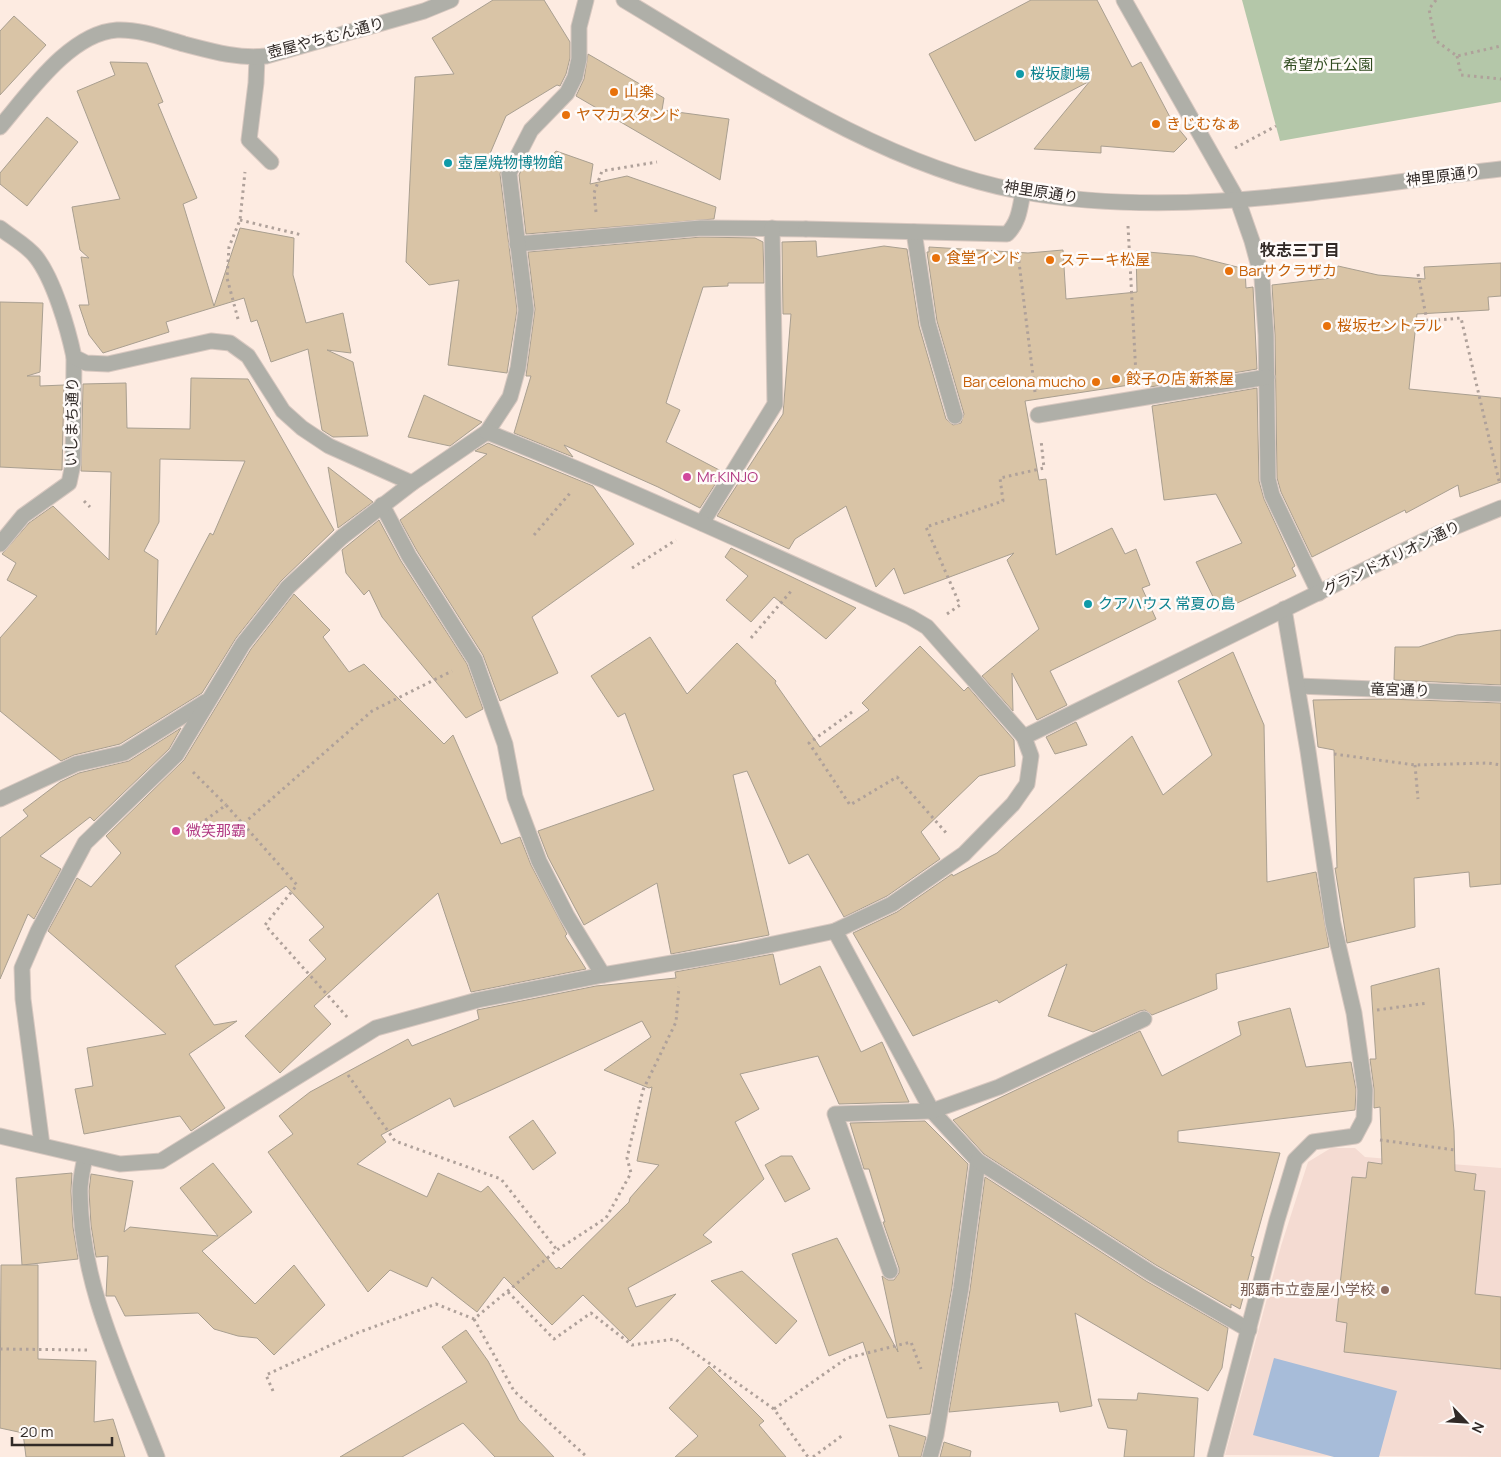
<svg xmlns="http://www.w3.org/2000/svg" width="1501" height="1457" font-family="Manrope,'Noto Sans JP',sans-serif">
  <rect width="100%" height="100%" fill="#fdebe1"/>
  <!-- education -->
  <polygon fill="#f4dbd2" points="1331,1148 1355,1148 1365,1157 1501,1168 1501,1457 1225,1455 1281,1246 1308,1162"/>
  <!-- green -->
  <polygon fill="#b4c7a9" points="1242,0 1501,0 1501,102 1280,141"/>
  <!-- water -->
  <polygon fill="#a7bcd9" points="1274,1358 1397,1391 1379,1457 1334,1457 1253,1435"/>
  <!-- building -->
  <g fill="#d9c4a6" stroke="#a99f90" fill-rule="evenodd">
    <polygon points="493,0 544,0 570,42 570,58 566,74 560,86 557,85 506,116 489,156 506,159 500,174 517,310 507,373 448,365 459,280 429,285 406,262 415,77 454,74 432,38"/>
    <polygon points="1031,0 1097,0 1132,67 1141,62 1172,121 1187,139 1174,152 1101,146 1101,153 1034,149 1090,81 975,141 929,54"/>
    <polygon points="14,16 46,45 0,95 0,31"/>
    <polygon points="588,54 664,98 662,110 729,119 720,180 576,96 584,79"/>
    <polygon points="110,62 147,63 163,102 158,104 197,198 183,204 214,306 240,228 294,238 293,275 306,323 343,313 351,353 327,350 353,362 368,436 333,437 322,430 308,349 271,362 257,320 251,322 244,298 166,322 169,332 103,353 89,335 79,305 89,305 81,257 89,258 80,250 72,207 120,199 77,91 115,75"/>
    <polygon points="47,117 78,142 27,206 0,184 0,173"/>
    <polygon points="556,151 593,164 590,184 627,176 716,207 714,219 526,234 519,175 525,162 544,165"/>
    <polygon points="701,237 755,238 763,242 764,283 728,283 728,286 703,287 666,403 680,410 666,442 723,472 700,508 658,487 564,445 573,457 514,433 531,376 526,376 535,309 528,252"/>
    <polygon points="816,241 817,257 884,246 907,249 919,326 946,419 953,425 961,423 964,414 937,321 927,252 929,252 929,247 1028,253 1063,250 1066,299 1137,292 1136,251 1194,256 1245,269 1246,288 1253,287 1257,369 1150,387 1149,382 1025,401 1039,480 1046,479 1056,555 1112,528 1125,554 1136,549 1150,585 1142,588 1156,619 1050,671 1067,705 1037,720 1012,673 1013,711 982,676 1039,629 1007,560 1014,553 904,594 894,568 876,587 846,506 795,539 789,549 717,516 783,414 791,314 783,314 782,242"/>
    <polygon points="1501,263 1501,296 1488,297 1489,310 1417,314 1409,389 1501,398 1501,482 1460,497 1458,485 1406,513 1405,510 1312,557 1281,492 1277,478 1275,335 1272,285 1332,278 1338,266 1378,275 1425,279 1424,267"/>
    <polygon points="0,302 43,303 40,372 27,376 40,376 40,386 64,385 62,470 0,467"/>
    <path d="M191 378 248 379 334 530 281 581 236 638 202 693 120 744 74 755 61 761 0 711V638L37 596 7 580 16 563 2 554 29 523 53 506 109 560 111 472 81 471 83 384 126 383 127 428 190 429ZM160 459 245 461 213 535 210 533 156 635 158 560 144 551 159 522Z"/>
    <polygon points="1257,388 1259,481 1264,499 1295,566 1292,568 1296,576 1220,611 1196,562 1242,543 1216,494 1164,500 1152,406"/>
    <polygon points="424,395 458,411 482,422 450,446 408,437"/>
    <polygon points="488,443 593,486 634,544 532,617 558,673 500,701 483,655 417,551 400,520 487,454 475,451"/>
    <polygon points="328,467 373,502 338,528"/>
    <polygon points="379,520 401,561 467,664 483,709 466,718 382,617 369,590 364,595 346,573 342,550"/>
    <polygon points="731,548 792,577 856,608 826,639 774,597 751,622 726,600 748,576 725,557"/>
    <polygon points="294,594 330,630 323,637 349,672 364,664 444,744 453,735 501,844 520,837 531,865 567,934 565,936 586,969 471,992 438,893 314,1006 331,1024 280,1073 245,1036 326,959 309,940 324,927 286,886 175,966 214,1025 237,1021 189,1054 225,1108 191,1131 180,1116 84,1134 75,1089 93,1086 87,1048 166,1034 48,931 77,878 91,887 121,853 106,836 184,760 251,649"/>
    <polygon points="1501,630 1501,685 1394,680 1395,647 1419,647 1457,635"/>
    <polygon points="650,637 687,694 737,643 776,681 775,683 820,747 869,710 862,703 920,646 964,691 968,687 1014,740 1015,766 979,776 921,832 940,859 887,896 844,917 808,854 789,864 747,771 733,775 769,935 671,954 657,883 584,925 548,857 538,831 654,790 625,713 618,717 591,676"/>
    <polygon points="1233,652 1264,725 1267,882 1316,872 1329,947 1216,974 1217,989 1152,1015 1145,1010 1140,1011 1093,1032 1048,1016 1067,964 999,1003 997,1000 913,1036 853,933 897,912 952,874 953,876 997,853 1132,736 1163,795 1212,755 1178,681"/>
    <polygon points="1387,699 1501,703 1501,884 1470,887 1469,872 1414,878 1415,927 1347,943 1335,868 1337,868 1334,750 1318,747 1313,700"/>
    <polygon points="1076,722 1087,745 1055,754 1046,737"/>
    <polygon points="181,728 169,749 94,821 90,817 40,856 61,869 34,919 28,914 0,979 0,838 28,816 23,810 60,782 79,773 129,761"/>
    <path d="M773 954 780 985 820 966 861 1052 882 1042 909 1102 839 1104 818 1056 740 1074 759 1109 735 1122 764 1179 703 1235 712 1242 628 1288 636 1307 676 1294 630 1341 583 1295 552 1325 504 1277 477 1312 432 1277 427 1287 390 1270 368 1292 268 1152 293 1134 279 1116 310 1092 408 1039 412 1046 479 1019 477 1010 596 986 676 978 675 972ZM642 1021 651 1037 604 1070 649 1088 652 1087 637 1161 659 1165 630 1198 629 1202 561 1269 559 1267 556 1269 488 1186 481 1192 438 1173 427 1197 357 1164 386 1142 381 1135 450 1098 454 1107Z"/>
    <polygon points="1439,968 1454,1131 1455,1171 1476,1174 1474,1190 1485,1191 1475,1294 1501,1297 1501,1369 1344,1352 1347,1323 1336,1321 1352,1177 1366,1178 1368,1162 1382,1164 1380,1107 1374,1108 1374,1089 1370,1059 1376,1059 1371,986"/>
    <polygon points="1290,1008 1306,1067 1351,1062 1356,1090 1355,1110 1178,1131 1178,1142 1280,1153 1251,1256 1254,1257 1240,1309 1231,1304 1231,1308 1156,1265 984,1154 953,1120 1140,1031 1162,1076 1241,1035 1238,1022"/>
    <polygon points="533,1120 556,1153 533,1170 509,1137"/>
    <polygon points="925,1121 968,1164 952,1287 930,1414 887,1418 863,1342 829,1356 792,1254 837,1238 898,1352 882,1276 888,1280 894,1280 899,1273 899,1268 883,1222 885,1222 869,1169 864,1169 850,1123"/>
    <polygon points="781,1156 792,1156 810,1189 785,1202 765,1165"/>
    <polygon points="213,1163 252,1212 202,1251 255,1304 294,1265 325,1305 274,1355 257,1338 238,1336 214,1329 198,1313 125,1316 115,1296 106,1296 108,1256 96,1257 91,1225 89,1191 91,1174 133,1181 124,1232 130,1227 218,1236 180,1188"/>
    <polygon points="72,1173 71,1191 73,1227 78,1259 22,1265 16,1178"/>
    <polygon points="985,1177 1146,1281 1228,1328 1222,1368 1208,1391 1075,1313 1092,1406 1060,1412 1058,1402 949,1412 970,1290"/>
    <polygon points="1,1265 38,1265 38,1359 96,1361 94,1422 113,1419 125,1457 26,1457 23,1433 0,1428"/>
    <polygon points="742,1271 797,1321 776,1344 711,1281"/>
    <polygon points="466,1330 488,1361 519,1420 554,1457 495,1457 463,1423 402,1457 340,1457 467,1382 442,1347"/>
    <polygon points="709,1366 764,1421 759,1425 786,1457 675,1457 698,1436 669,1408"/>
    <polygon points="1138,1393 1198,1398 1194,1457 1124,1457 1127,1430 1108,1428 1098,1399 1137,1400"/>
    <polygon points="889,1425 926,1437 921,1457 899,1457"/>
    <polygon points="944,1442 971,1451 970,1457 940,1457"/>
  </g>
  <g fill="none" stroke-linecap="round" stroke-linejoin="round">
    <defs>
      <g id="service">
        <polyline points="257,57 256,83 249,140 271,162"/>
        <polyline points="914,232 928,323 955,416"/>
        <polyline points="517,244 701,228 806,229"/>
        <polyline points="382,505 409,556 475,660 505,744 515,797 539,861 567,916 603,975"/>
        <polyline points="702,523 775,404 772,228"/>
        <polyline points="0,544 23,516 69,483 73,464 74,357"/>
        <polyline points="0,799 76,764 124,753 205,702"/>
        <polyline points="42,1145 23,999 22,968 38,931 85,843 176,755 243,644 288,587 342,537"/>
        <path d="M85 1157C83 1168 80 1180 80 1191 80 1285 124 1371 157 1457"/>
      </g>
      <g id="minor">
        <polyline points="1124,0 1238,201 1252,241 1262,278 1266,335 1268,479 1272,495 1319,593"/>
        <path d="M0 127C29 93 70 33 117 30 139 29 163 38 184 44 211 51 238 59 266 56L424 11 451 0"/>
        <path d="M0 228C11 237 28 246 36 257 54 280 68 329 74 357L86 363 108 364 211 341 230 343 248 356 283 411 302 428 329 446 412 483"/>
        <path d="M806 229 1007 234C1019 222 1020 208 1023 192"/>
        <polyline points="1038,415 1267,377"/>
        <polyline points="342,537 412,483 487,432 510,397 518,368 526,310 509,173 531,130 567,93 575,77 579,59 579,27 586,0"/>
        <polyline points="1298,686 1501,694"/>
        <polyline points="835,931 932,1111 978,1161 961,1288 936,1435 930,1457"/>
        <path d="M0 1136 120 1164 161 1161 376 1028 478 1000 603 975 736 952 835 931 892 904 964 854 1013 804 1027 784 1031 756 1024 737 927 627 910 617C770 554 630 489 487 432"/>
        <polyline points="978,1161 1151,1273 1249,1330"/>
        <polyline points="890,1271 835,1114 932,1111 999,1087 1144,1019"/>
        <polyline points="1215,1457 1277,1220 1295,1160 1313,1142 1355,1136 1364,1119 1365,1090 1354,1013 1333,923 1308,751 1284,609"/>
      </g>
      <g id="tertiary">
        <path d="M624 0C745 72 883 167 1024 192 1183 220 1343 187 1501 169"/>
        <polyline points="1024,737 1440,533 1501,508"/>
      </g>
    </defs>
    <!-- service casing -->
    <use href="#service" stroke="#d8c8c0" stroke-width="17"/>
    <!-- minor casing -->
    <use href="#minor" stroke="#d8c8c0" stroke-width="17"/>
    <!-- tertiary casing -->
    <use href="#tertiary" stroke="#d8c8c0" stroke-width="17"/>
    <!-- path -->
    <g stroke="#afa19a" stroke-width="3" stroke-dasharray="2.5 4" stroke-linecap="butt">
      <polyline points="1436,0 1429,9 1435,40 1457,56 1501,46"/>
      <polyline points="1457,56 1461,75 1501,79"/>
      <polyline points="1235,148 1276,126"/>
      <polyline points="596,212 594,193 602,171 657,162"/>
      <polyline points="240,220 302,235"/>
      <polyline points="1128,226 1136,375"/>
      <polyline points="1018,254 1035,392"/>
      <polyline points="1418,274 1427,321 1461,318 1500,485"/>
      <polyline points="238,319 227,278 229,247 240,220 245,172"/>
      <polyline points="84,501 90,507"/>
      <polyline points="534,535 571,492"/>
      <polyline points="632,568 676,540"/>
      <polyline points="947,614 960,605 926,527 1003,501 1000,478 1044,468 1041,440"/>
      <polyline points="751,638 792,590"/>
      <polyline points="852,712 809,743 850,805 897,777 948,835"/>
      <polyline points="1334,754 1415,765 1488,763 1501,765"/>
      <polyline points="1415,765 1418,799"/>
      <polyline points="193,772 226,805"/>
      <polyline points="200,824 226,805 243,824 372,711 452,671"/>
      <polyline points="243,824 297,885 265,925 348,1018"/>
      <polyline points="1377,1010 1428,1003"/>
      <polyline points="348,1075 395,1141 501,1179 557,1250"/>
      <polyline points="1380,1140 1455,1150"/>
      <polyline points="508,1292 554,1339 591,1313 632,1345 675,1339 774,1409 808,1457"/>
      <polyline points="474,1319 514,1391 587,1457"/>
      <polyline points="0,1349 89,1350"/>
      <polyline points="273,1391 266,1375 357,1333 436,1304 474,1319 557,1250 606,1218 631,1173 627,1158 643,1090 676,1022 679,987"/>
      <polyline points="774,1409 847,1358 911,1342 921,1369"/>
      <polyline points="813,1457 843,1435"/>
    </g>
    <!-- service -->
    <use href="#service" stroke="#afafa8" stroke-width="15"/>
    <!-- minor -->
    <use href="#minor" stroke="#afafa8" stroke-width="15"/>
    <!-- tertiary -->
    <use href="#tertiary" stroke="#afafa8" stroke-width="15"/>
  </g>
  <!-- markers -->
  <g fill="#0f9aa8" stroke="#fffbf9" stroke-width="2">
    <circle cx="1020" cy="74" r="5"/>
    <circle cx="448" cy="163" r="5"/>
    <circle cx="1088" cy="604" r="5"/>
  </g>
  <g fill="#e8710a" stroke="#fffbf9" stroke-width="2">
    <circle cx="614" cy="92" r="5"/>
    <circle cx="566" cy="115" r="5"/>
    <circle cx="1156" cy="124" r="5"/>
    <circle cx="936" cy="258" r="5"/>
    <circle cx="1050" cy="260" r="5"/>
    <circle cx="1229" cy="271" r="5"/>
    <circle cx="1327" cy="326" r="5"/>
    <circle cx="1116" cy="379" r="5"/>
    <circle cx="1096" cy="382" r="5"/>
  </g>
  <g fill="#d1479c" stroke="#fffbf9" stroke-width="2">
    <circle cx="687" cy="477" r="5"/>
    <circle cx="176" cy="831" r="5"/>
  </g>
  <circle fill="#8d6e63" stroke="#fffbf9" stroke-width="2" cx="1385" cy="1290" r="5"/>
  <g text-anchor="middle" stroke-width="5" stroke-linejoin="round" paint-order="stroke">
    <!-- street labels -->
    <g font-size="15" fill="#312a27" stroke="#fffbf9">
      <text transform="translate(326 38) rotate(-15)" y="5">壺屋やちむん通り</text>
      <text transform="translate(1443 176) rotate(-7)" y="5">神里原通り</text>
      <text transform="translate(1041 192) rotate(9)" y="5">神里原通り</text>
      <text transform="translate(72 422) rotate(-89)" y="5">いしまち通り</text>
      <text transform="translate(1392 558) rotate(-26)" y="5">グランドオリオン通り</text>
      <text transform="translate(1400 690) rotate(2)" y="5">竜宮通り</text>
    </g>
    <!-- park labels -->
    <g font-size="15" fill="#304b1f" stroke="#fffbf9">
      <text x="1328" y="70">希望が丘公園</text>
    </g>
    <!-- culture labels -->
    <g font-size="15" fill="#0d838f" stroke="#fffbf9" text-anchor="start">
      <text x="1030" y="79">桜坂劇場</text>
      <text x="458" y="168">壺屋焼物博物館</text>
      <text x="1098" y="609">クアハウス 常夏の島</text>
    </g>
    <!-- food labels -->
    <g font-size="15" fill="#c56008" stroke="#fffbf9" text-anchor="start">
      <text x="624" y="97">山楽</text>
      <text x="576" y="120">ヤマカスタンド</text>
      <text x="1166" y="129">きじむなぁ</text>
      <text x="946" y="263">食堂インド</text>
      <text x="1060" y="265">ステーキ松屋</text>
      <text x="1239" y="276">Barサクラザカ</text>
      <text x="1337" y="331">桜坂セントラル</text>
      <text x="1126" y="384">餃子の店 新茶屋</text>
      <text x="1086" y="387" text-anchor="end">Bar celona mucho</text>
    </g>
    <!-- hotel labels -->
    <g font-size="15" fill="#b23c85" stroke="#fffbf9" text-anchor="start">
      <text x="697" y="482">Mr.KINJO</text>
      <text x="186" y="836">微笑那霸</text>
    </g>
    <!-- education labels -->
    <g font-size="15" fill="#785e54" stroke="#fffbf9" text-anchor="end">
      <text x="1375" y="1295">那覇市立壺屋小学校</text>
    </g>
    <!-- neighbourhood labels -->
    <g font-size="16" font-weight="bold" fill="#312a27" stroke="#fffbf9">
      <text x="1300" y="256">牧志三丁目</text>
    </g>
  </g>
  <!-- north arrow -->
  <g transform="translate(1466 1422) rotate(115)" stroke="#fffbf9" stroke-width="4" paint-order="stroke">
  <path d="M0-4L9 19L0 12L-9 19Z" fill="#312a27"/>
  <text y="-8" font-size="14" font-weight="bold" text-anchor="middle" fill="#312a27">N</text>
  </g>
  <!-- scale -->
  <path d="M12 1437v8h100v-8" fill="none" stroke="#312a27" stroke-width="2.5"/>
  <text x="20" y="1437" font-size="15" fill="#312a27" stroke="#fffbf9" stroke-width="4" paint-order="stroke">20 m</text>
</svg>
